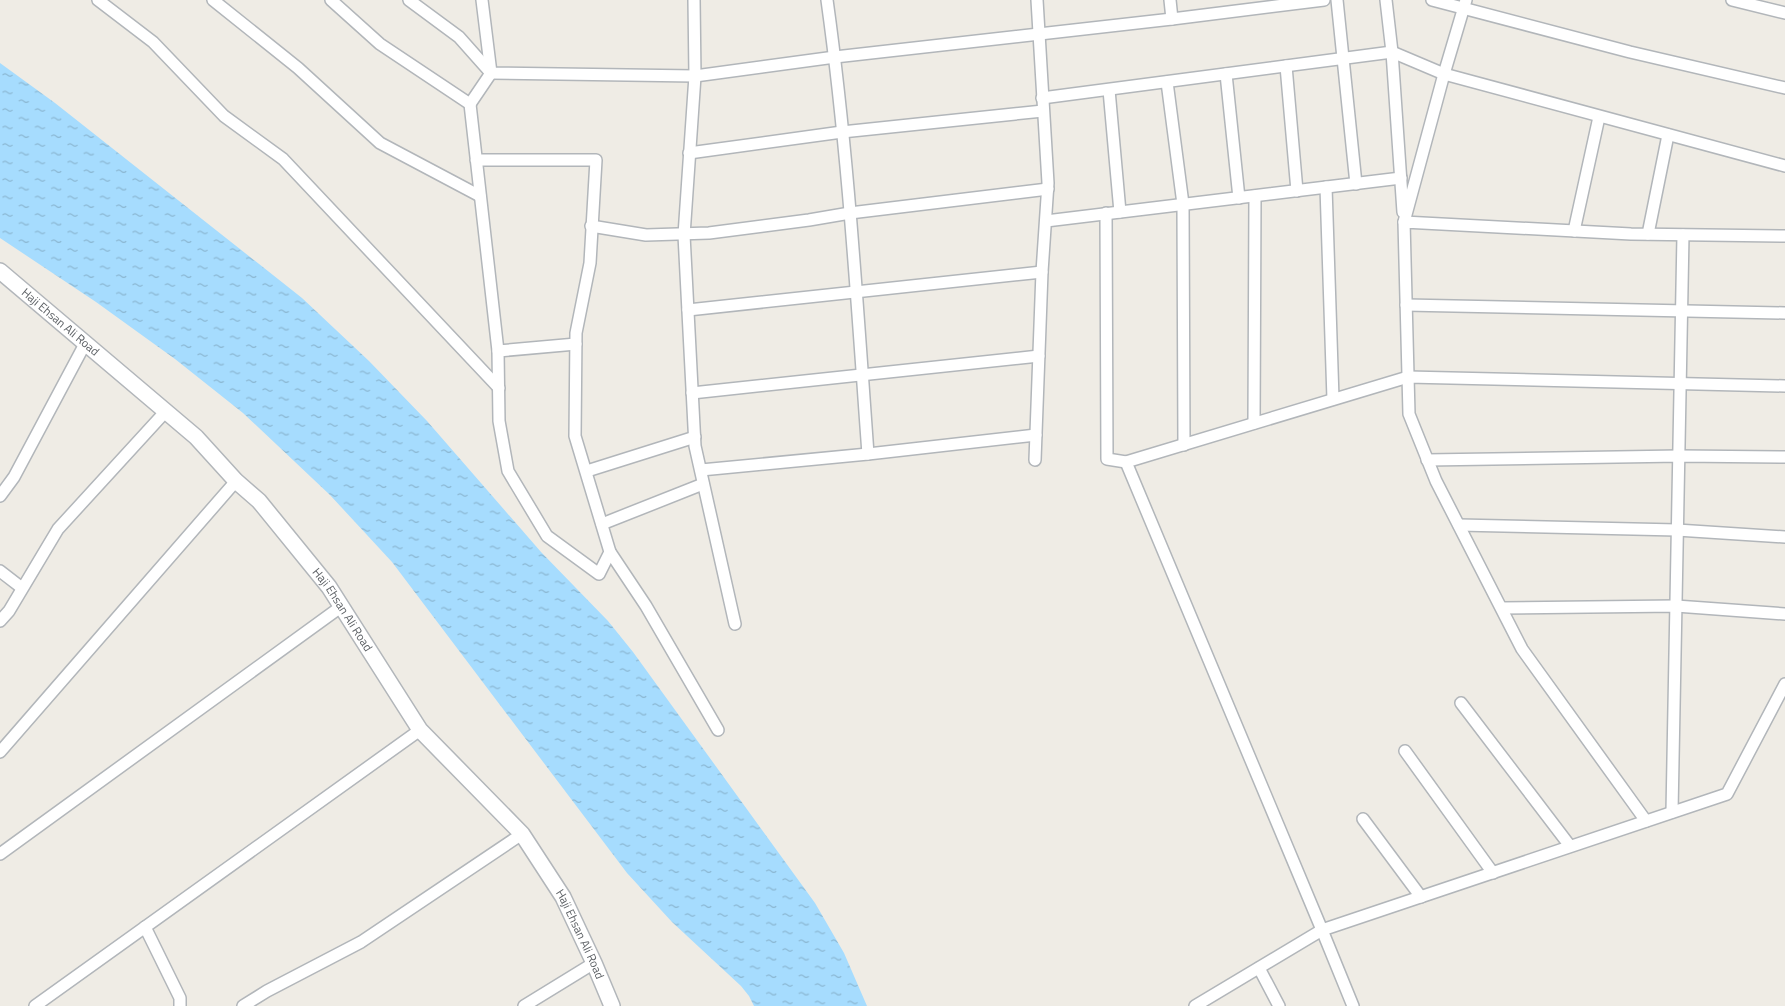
<svg xmlns="http://www.w3.org/2000/svg" width="1785" height="1006" font-family="'Titillium Web',sans-serif">
  <defs>
    <pattern id="water-ripples" width="26" height="14" patternUnits="userSpaceOnUse" patternTransform="scale(1.25)"><rect width="26" height="14" fill="#a6dcfe"/><path d="M2 4q2-2 4 0t4 0M15 11q2-2 4 0t4 0" fill="none" stroke="#8ab6d1"/></pattern>
  </defs>
  <rect width="100%" height="100%" fill="#efece5"/>
  <!-- water -->
  <polygon fill="url(#water-ripples)" points="0,63 55,103 302,298 369,361 427,421 541,552 608,621 633,652 815,903 844,953 867,1006 754,1006 749,996 741,986 672,922 627,873 392,562 330,495 243,413 175,359 96,302 0,238"/>
  <g fill="none" stroke-linecap="round" stroke-linejoin="round">
    <defs>
      <g id="minor">
        <polyline points="98,0 153,42 224,116 283,159 499,388"/>
        <polyline points="213,0 298,68 380,143 480,196"/>
        <polyline points="331,0 380,44 470,104 498,351 499,421 508,471 547,536 599,574 610,552 575,436 576,333 590,263 596,160 476,160"/>
        <polyline points="409,0 459,37 491,73 695,76 835,57 1172,19 1324,0"/>
        <polyline points="694,0 695,76 684,235 695,446 735,624"/>
        <path d="M827 0C848 150 857 303 868 454"/>
        <polyline points="1170,0 1172,19"/>
        <polyline points="1337,0 1356,184"/>
        <polyline points="1386,0 1392,52 1403,212"/>
        <polyline points="1432,0 1630,52 1785,88"/>
        <polyline points="1732,0 1785,13"/>
        <polyline points="1286,66 1297,191"/>
        <polyline points="1226,74 1239,198"/>
        <polyline points="1167,82 1183,204 1184,445"/>
        <polyline points="1109,90 1120,212"/>
        <polyline points="1042,98 1392,52 1444,74 1785,166"/>
        <polyline points="470,104 491,73 482,0"/>
        <polyline points="689,153 842,132 1043,111"/>
        <polyline points="1326,187 1333,399"/>
        <polyline points="1106,213 1107,459 1126,462"/>
        <polyline points="1046,221 1401,178"/>
        <polyline points="1404,222 1444,74 1466,0"/>
        <polyline points="591,226 646,235 709,233 809,220 850,213 1048,189"/>
        <polyline points="1574,231 1599,117"/>
        <polyline points="1648,234 1668,135"/>
        <polyline points="1406,305 1785,313"/>
        <polyline points="688,310 1042,272"/>
        <polyline points="498,351 576,344"/>
        <polyline points="692,393 1039,356"/>
        <polyline points="1254,423 1255,196"/>
        <polyline points="1035,460 1042,272 1048,183 1037,0"/>
        <polyline points="1427,460 1679,456 1785,457"/>
        <polyline points="701,470 868,454 1036,435"/>
        <polyline points="587,471 695,437"/>
        <polyline points="0,496 14,477 86,342"/>
        <polyline points="602,524 703,484"/>
        <polyline points="1459,525 1677,530 1785,537"/>
        <polyline points="610,552 646,606 718,730"/>
        <polyline points="0,571 22,588"/>
        <polyline points="1502,608 1676,606 1785,614"/>
        <polyline points="0,621 9,611 58,529 166,411"/>
        <polyline points="1461,703 1570,846"/>
        <polyline points="1405,751 1493,873"/>
        <polyline points="0,752 236,481"/>
        <polyline points="1672,812 1683,235"/>
        <polyline points="1363,819 1421,897"/>
        <polyline points="1646,821 1522,649 1436,481 1409,414 1404,222 1631,234 1785,236"/>
        <polyline points="0,854 342,606"/>
        <polyline points="145,927 180,998 180,1006"/>
        <polyline points="1259,968 1279,1006"/>
        <polyline points="35,1006 420,730"/>
        <polyline points="243,1006 267,991 361,942 522,834"/>
        <polyline points="524,1006 594,963"/>
        <polyline points="1195,1006 1322,930 1126,462 1408,377 1785,386"/>
        <polyline points="1353,1006 1322,930 1727,794 1785,684"/>
      </g>
      <g id="tertiary">
        <path id="s1" d="M0 271 196 437 236 481 259 501 329 587 420 730 522 834 563 897 594 963 612 1006"/>
      </g>
    </defs>
    <!-- minor casing -->
    <use href="#minor" stroke="#b2b6ba" stroke-width="14"/>
    <!-- tertiary casing -->
    <use href="#tertiary" stroke="#b2b6ba" stroke-width="18"/>
    <!-- minor -->
    <use href="#minor" stroke="#fff" stroke-width="11"/>
    <!-- tertiary -->
    <use href="#tertiary" stroke="#fff" stroke-width="15"/>
  </g>
  <g text-anchor="middle" stroke-width="4" stroke-linejoin="round" paint-order="stroke">
    <!-- street labels -->
    <g font-size="12" fill="#5d6165" stroke="#fff">
      <text dy="4" stroke="none"><textPath href="#s1" startOffset="79">Haji Ehsan Ali Road</textPath></text>
      <text dy="4" stroke="none"><textPath href="#s1" startOffset="484">Haji Ehsan Ali Road</textPath></text>
      <text dy="4" stroke="none"><textPath href="#s1" startOffset="889">Haji Ehsan Ali Road</textPath></text>
    </g>
  </g>
</svg>
